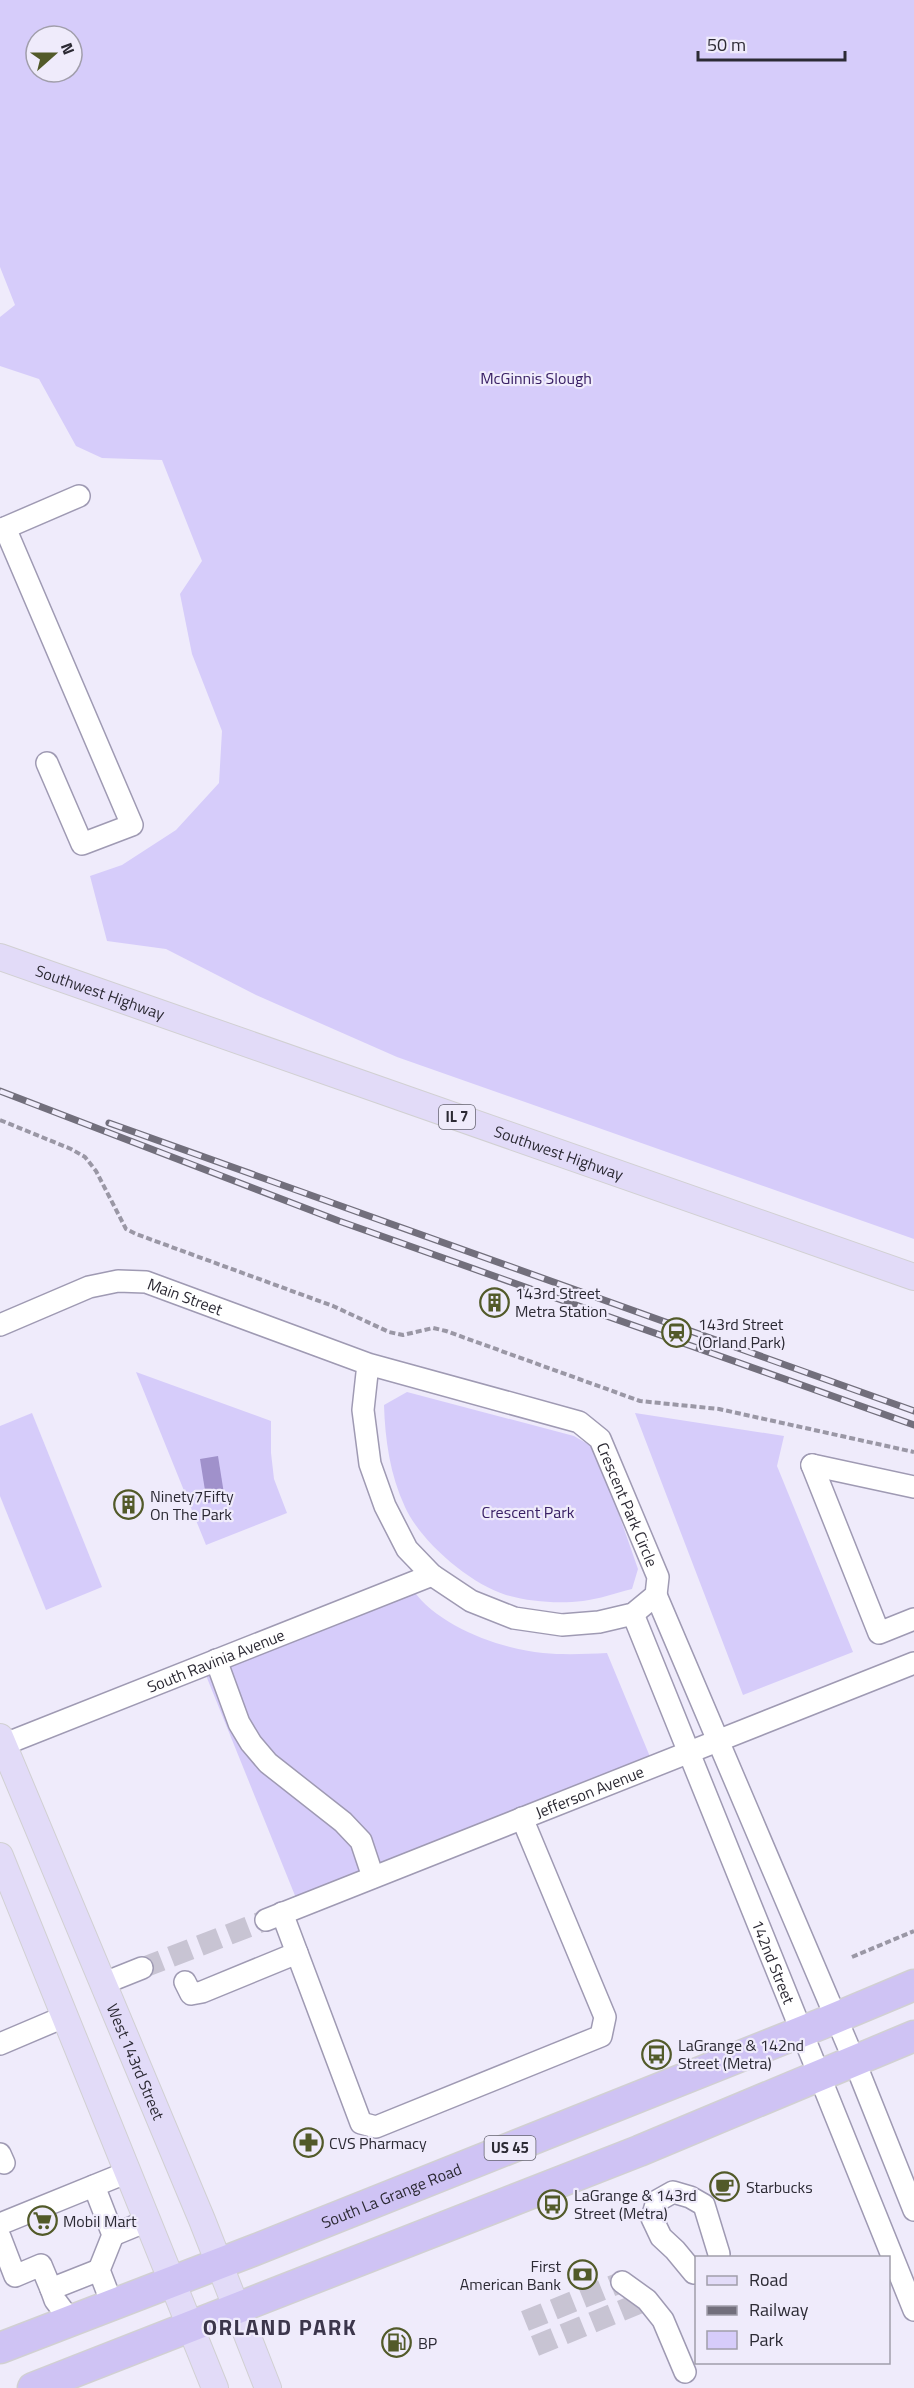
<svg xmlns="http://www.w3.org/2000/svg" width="914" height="2388" font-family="'Titillium Web',sans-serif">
  <rect width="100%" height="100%" fill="#efebfb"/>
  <!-- green -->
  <g fill="#d6ccfa" fill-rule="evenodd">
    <path d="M0 0H914V1239L397 1057 256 995 166 949 107 941 90 876 122 865 176 830 219 783 222 731 192 654 180 594 202 561 162 460 102 458 76 446 39 379 0 366V317L15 305 0 267ZM36 36H72V72H36Z"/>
    <polygon points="136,1372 271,1421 271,1453 274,1479 287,1513 206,1545"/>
    <path d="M407 1392 574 1436 591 1446 606 1477 638 1569 632 1589C616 1593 599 1599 583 1601 559 1604 530 1602 506 1595 469 1583 421 1542 405 1507 390 1475 385 1439 384 1405Z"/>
    <polygon points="32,1413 102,1587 46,1610 0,1496 0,1426"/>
    <polygon points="635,1413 784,1436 777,1466 853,1652 743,1695"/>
    <path d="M413 1590C438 1626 500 1649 543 1653 564 1655 586 1654 607 1653L653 1764 298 1903 205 1673Z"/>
  </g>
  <!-- water -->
  <polygon fill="#a091cb" points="218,1456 225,1500 207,1503 200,1459"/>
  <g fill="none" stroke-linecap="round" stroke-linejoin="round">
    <!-- minor-tunnel -->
    <g stroke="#c8c4d3" stroke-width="21" stroke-dasharray="21 10" stroke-linecap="butt">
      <polyline points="142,1968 266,1920"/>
      <polyline points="525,2321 622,2282"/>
      <polyline points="535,2346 647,2300"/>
    </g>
    <defs>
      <g id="minor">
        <polyline points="5,528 132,825 82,844 47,763"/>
        <polyline points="0,530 79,496"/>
        <path id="s1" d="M0 1325 89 1287 118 1281 146 1282 368 1364 579 1422 600 1439 658 1577 656 1595 633 1614 599 1622 562 1625 514 1618 471 1601 432 1575 407 1549 385 1506 370 1464 363 1410 368 1364"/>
        <polyline points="812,1465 879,1633 914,1619"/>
        <polyline points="812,1465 914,1487"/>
        <polyline points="656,1595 854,2060 914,2210"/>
        <path id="s2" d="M633 1614 914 2310"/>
        <polyline points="216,1660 239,1723 251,1743 268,1763 343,1822 361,1841 373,1877"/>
        <path id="s3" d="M0 1746 432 1575"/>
        <polyline points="282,1913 361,2123 376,2127 601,2036 605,2017 522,1818"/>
        <path id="s4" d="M266 1920 914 1663"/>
        <polyline points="185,1982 191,1994 202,1992 297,1953"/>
        <polyline points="102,1984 142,1968"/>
        <polyline points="0,2044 66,2016"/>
        <polyline points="0,2154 4,2163"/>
        <polyline points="94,2186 113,2235 99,2270 112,2304"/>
        <polyline points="0,2224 128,2172"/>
        <polyline points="113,2235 147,2221"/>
        <polyline points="0,2237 15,2276 41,2265 51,2289"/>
        <polyline points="694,2273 675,2250 661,2237 652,2218 657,2201 673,2192 690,2197 704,2205 719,2254"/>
        <polyline points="622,2282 647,2300 663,2320 685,2372"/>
        <polyline points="70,2320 55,2300 51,2289 99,2270"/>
      </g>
      <g id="major">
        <path id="s5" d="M0 957 914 1277"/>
        <path id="s6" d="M0 1737 202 2220 268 2388"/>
        <polyline points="0,1856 215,2388"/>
      </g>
      <g id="highway">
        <path id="s7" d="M0 2348 252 2251 821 2024 914 1985"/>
        <polyline points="33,2388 639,2151 914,2036"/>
      </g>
    </defs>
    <!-- minor casing -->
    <use href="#minor" stroke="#9f9ab3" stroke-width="24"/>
    <!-- major casing -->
    <use href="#major" stroke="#d1d0d2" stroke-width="28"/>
    <!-- highway casing -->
    <use href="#highway" stroke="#d1d0d2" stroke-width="33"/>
    <!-- path -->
    <g stroke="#9a97a5" stroke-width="4" stroke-dasharray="6 3" stroke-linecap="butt">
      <polyline points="0,1120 71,1149 85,1157 96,1171 126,1229 136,1234 333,1306 389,1332 403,1335 433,1328 446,1331 640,1401 719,1409 914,1452"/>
      <polyline points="852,1957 914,1931"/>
    </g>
    <!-- minor -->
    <use href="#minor" stroke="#fff" stroke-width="21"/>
    <!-- major -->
    <use href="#major" stroke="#e2dbf8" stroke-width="26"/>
    <!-- highway -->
    <use href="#highway" stroke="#cfc3f4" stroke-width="30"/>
    <defs>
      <g id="rail">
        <polyline points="0,1091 339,1221 914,1425"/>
        <polyline points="109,1123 914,1411"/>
      </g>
    </defs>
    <!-- rail casing -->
    <use href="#rail" stroke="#726f7c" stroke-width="7"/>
    <!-- rail -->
    <use href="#rail" stroke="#efebfb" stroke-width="4.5" stroke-dasharray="14" stroke-linecap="butt"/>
  </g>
  <!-- icons -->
  <defs>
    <symbol id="building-ring" viewBox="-11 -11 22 22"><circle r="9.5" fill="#efebfb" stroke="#525a29" stroke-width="1.5"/><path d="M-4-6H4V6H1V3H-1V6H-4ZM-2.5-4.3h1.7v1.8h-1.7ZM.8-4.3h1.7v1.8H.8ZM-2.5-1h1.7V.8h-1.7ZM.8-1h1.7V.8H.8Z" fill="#525a29"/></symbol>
    <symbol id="station-ring" viewBox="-11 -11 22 22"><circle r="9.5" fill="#efebfb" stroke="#525a29" stroke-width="1.5"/><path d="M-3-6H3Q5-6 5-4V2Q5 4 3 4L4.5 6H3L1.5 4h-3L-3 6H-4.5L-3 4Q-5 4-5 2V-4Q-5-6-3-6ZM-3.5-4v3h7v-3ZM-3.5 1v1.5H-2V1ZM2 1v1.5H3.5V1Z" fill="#525a29"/></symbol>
    <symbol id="bus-ring" viewBox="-11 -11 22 22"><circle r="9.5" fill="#efebfb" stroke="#525a29" stroke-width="1.5"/><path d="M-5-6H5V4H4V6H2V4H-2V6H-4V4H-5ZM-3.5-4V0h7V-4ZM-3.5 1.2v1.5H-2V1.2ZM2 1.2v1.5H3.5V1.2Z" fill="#525a29"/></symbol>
    <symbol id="pharmacy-ring" viewBox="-11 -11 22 22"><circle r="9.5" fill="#efebfb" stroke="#525a29" stroke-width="1.5"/><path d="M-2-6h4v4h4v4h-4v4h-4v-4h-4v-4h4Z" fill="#525a29"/></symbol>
    <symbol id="cafe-ring" viewBox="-11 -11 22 22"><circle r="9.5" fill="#efebfb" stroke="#525a29" stroke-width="1.5"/><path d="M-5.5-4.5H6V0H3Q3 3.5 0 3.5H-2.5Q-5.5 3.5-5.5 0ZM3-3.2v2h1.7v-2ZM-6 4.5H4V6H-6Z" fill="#525a29"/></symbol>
    <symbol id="supermarket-ring" viewBox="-11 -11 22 22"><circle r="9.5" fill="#efebfb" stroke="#525a29" stroke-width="1.5"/><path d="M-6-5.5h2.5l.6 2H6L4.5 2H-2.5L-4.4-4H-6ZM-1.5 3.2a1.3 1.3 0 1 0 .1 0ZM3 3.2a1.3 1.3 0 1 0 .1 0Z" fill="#525a29"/></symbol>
    <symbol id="bank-ring" viewBox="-11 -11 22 22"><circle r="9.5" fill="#efebfb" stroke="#525a29" stroke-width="1.5"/><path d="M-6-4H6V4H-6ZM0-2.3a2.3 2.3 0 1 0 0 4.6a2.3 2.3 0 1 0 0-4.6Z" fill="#525a29"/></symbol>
    <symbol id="fuel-ring" viewBox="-11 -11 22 22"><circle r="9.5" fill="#efebfb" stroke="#525a29" stroke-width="1.5"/><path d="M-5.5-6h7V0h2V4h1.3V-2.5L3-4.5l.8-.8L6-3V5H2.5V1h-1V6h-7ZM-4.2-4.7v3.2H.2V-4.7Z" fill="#525a29"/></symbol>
  </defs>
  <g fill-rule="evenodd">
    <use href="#building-ring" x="478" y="1286" width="33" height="33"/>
    <use href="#station-ring" x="660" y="1316" width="33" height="33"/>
    <use href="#building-ring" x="112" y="1488" width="33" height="33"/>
    <use href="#bus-ring" x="640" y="2038" width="33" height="33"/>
    <use href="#pharmacy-ring" x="292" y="2126" width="33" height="33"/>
    <use href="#cafe-ring" x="708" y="2170" width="33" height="33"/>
    <use href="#bus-ring" x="536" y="2188" width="33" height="33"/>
    <use href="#supermarket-ring" x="26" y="2204" width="33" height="33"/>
    <use href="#bank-ring" x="566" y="2258" width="33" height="33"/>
    <use href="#fuel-ring" x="380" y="2326" width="33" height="33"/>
  </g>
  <g text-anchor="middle" stroke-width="4.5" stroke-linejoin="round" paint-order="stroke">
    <!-- shield labels -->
    <g fill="#efebfb" stroke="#666470" stroke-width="1.5">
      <rect x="439" y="1105" width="36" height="24" rx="4.5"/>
      <rect x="484.5" y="2136" width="51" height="24" rx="4.5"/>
    </g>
    <g font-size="15" font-weight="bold" fill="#2c2a34">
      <text x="457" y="1122">IL 7</text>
      <text x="510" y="2153">US 45</text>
    </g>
    <!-- park labels -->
    <g font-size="16" fill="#392065" stroke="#efebfb">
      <text x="536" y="384">McGinnis Slough</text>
      <text x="528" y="1518">Crescent Park</text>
    </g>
    <!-- street labels -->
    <g font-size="16" fill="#2c2a34" stroke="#efebfb">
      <text dy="6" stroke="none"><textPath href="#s5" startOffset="106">Southwest Highway</textPath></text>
      <text dy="6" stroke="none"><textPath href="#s5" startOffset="592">Southwest Highway</textPath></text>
      <text dy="6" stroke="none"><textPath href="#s1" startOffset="196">Main Street</textPath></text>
      <text dy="6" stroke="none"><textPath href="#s1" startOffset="708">Crescent Park Circle</textPath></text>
      <text dy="6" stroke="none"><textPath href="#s3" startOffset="232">South Ravinia Avenue</textPath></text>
      <text dy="6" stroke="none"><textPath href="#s4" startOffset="348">Jefferson Avenue</textPath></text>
      <text dy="6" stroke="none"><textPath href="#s2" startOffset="375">142nd Street</textPath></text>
      <text dy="6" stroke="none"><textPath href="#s6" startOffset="352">West 143rd Street</textPath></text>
      <text dy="6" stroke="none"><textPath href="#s7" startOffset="420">South La Grange Road</textPath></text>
    </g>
    <!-- poi labels -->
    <g font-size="16" fill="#2c2a34" stroke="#efebfb" text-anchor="start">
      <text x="515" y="1299">143rd Street<tspan x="515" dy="18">Metra Station</tspan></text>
      <text x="698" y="1330">143rd Street<tspan x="698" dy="18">(Orland Park)</tspan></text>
      <text x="150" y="1502">Ninety7Fifty<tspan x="150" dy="18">On The Park</tspan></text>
      <text x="678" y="2051">LaGrange &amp; 142nd<tspan x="678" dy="18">Street (Metra)</tspan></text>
      <text x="329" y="2149">CVS Pharmacy</text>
      <text x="746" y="2193">Starbucks</text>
      <text x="574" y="2201">LaGrange &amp; 143rd<tspan x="574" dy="18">Street (Metra)</tspan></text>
      <text x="63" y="2227">Mobil Mart</text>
      <text x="561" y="2272" text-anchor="end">First<tspan x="561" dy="18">American Bank</tspan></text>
      <text x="418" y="2349">BP</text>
    </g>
    <!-- district labels -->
    <g font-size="22" font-weight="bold" letter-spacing="1.5" fill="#3c364b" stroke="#efebfb">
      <text x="280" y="2335">ORLAND PARK</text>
    </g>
  </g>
  <!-- legend -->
  <rect x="695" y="2256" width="195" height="108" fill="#efebfb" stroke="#a19eab" stroke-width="1.5"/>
  <rect x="707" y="2276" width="30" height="9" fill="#e2dbf8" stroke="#a19eab" stroke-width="1.5"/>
  <text x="749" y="2286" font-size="18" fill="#2c2a34">Road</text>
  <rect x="707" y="2306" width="30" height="9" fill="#726f7c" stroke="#a19eab" stroke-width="1.5"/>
  <text x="749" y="2316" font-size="18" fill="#2c2a34">Railway</text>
  <rect x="707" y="2331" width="30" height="18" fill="#d6ccfa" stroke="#a19eab" stroke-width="1.5"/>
  <text x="749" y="2346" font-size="18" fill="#2c2a34">Park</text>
  <!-- north arrow -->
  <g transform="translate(54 54) rotate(69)"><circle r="28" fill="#efebfb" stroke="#a19eab" stroke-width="1.5"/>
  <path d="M0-4.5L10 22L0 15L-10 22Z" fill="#525a29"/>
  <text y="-9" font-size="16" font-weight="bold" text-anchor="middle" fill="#2c2a34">N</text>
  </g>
  <!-- scale -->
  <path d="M698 51v9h147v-9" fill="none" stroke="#2c2a34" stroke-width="3"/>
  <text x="707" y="51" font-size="18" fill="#2c2a34" stroke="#efebfb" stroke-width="4.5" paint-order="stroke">50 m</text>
</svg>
